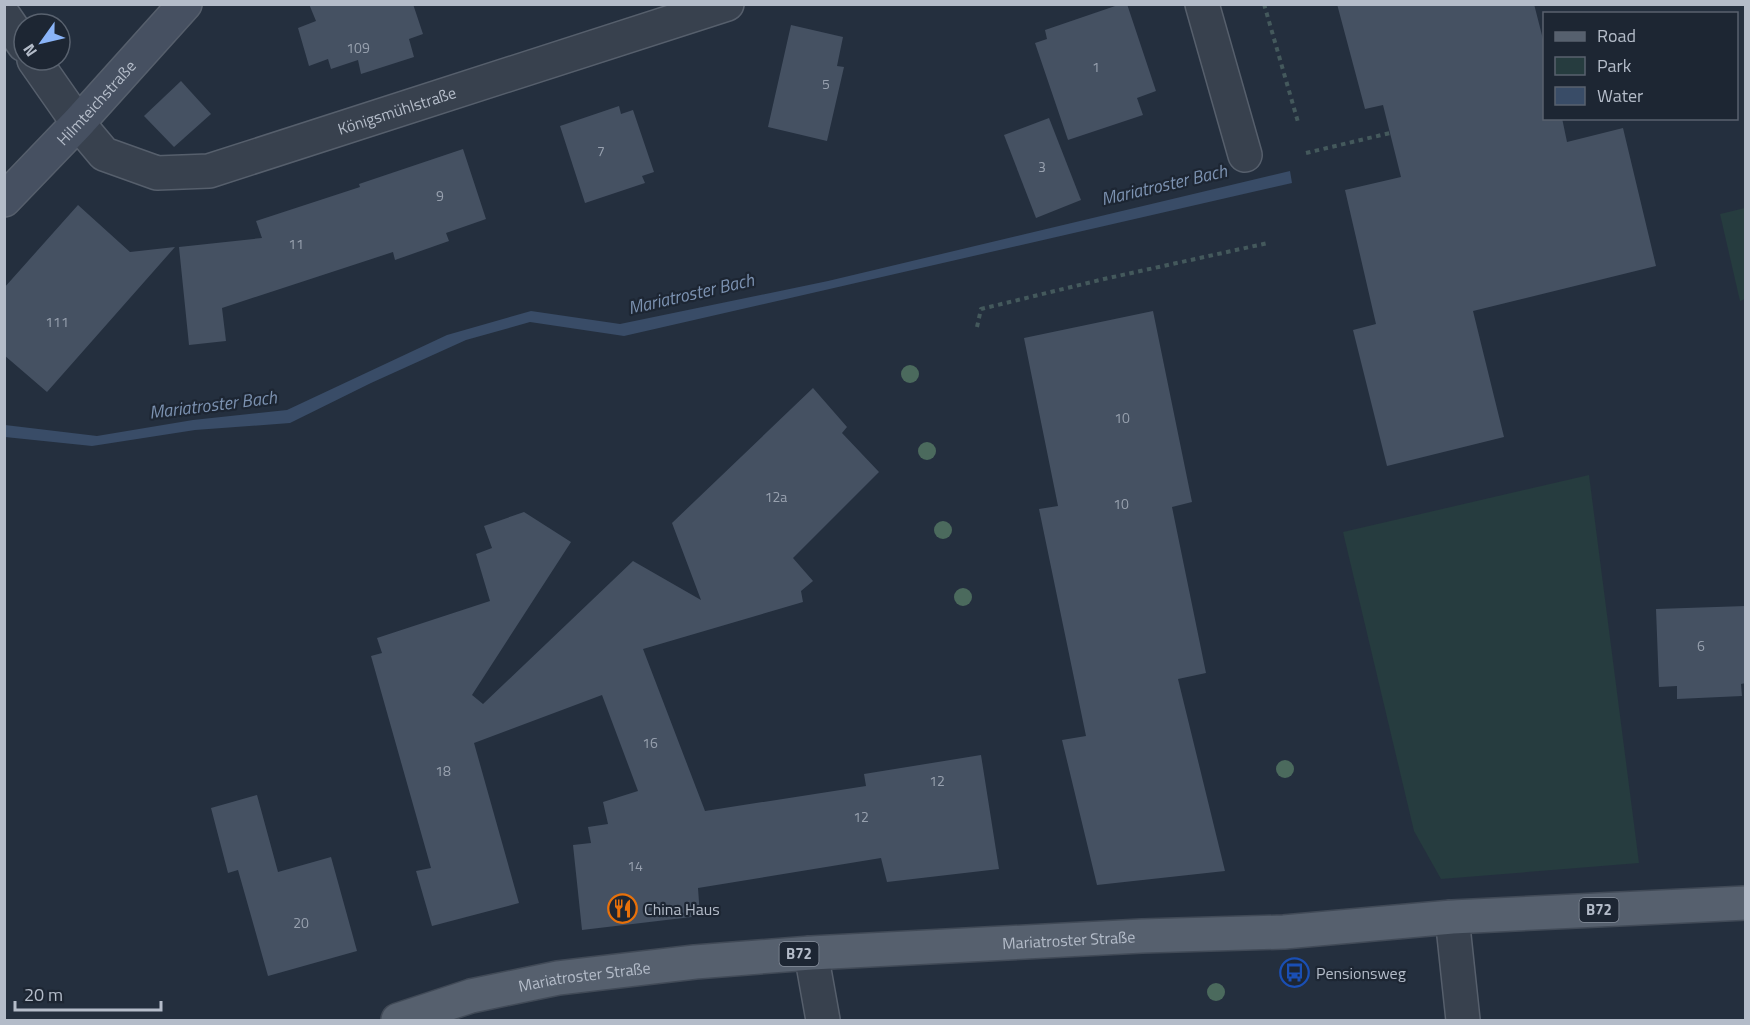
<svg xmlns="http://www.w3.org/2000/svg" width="1750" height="1025" font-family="'Titillium Web',sans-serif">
  <rect width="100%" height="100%" fill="#242f3e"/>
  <!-- green -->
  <g fill="#263c3f">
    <polygon points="1745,208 1745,299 1740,301 1720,214"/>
    <polygon points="1589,475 1639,863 1441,879 1414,831 1343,532"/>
  </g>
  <!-- water -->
  <polygon fill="#394c67" points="1290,171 1292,183 624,336 530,322 466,340 371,383 290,423 195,430 92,446 5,437 5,425 97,436 193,420 287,410 447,335 531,311 620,324 828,281"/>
  <!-- building -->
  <g fill="#455162">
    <polygon points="309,4 413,4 423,34 409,39 414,57 361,74 358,60 331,69 328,59 309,66 298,28 316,21"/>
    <polygon points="1121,4 1127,4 1156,91 1137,98 1143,115 1068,140 1035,43 1047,39 1045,30"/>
    <polygon points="1337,4 1534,4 1545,47 1545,118 1562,118 1567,142 1623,128 1656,266 1473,311 1504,437 1387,466 1353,330 1376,324 1345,190 1401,177 1383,105 1365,109"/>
    <polygon points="791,25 843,37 837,66 844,67 827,141 768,127"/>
    <polygon points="181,81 211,114 174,147 144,116"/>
    <polygon points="619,106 621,114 633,110 654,172 642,176 645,183 585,203 560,126"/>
    <polygon points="1049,118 1081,200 1036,218 1004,135"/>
    <polygon points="463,149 486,219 446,233 449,241 395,260 393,252 222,308 226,341 189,345 179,247 262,238 256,221 360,187 359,184"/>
    <polygon points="78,205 130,252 175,247 47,392 4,355 4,288"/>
    <polygon points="1153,311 1192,502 1172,507 1206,673 1178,679 1225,871 1097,885 1062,740 1086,736 1039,509 1058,506 1024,338"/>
    <polygon points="813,388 847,427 842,433 879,472 793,558 813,581 801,591 803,602 643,649 705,811 866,786 864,774 981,755 999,869 887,882 881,858 698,888 700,916 582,930 573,845 591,843 588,827 608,824 603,802 638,791 602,695 474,743 519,903 432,926 416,871 431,868 371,656 382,653 377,638 490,601 476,554 492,548 484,526 524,512 571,542 472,695 483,704 633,561 701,600 672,523"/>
    <polygon points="1746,606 1746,683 1741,684 1742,696 1677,699 1677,686 1659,687 1656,609"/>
    <polygon points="257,795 278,872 331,857 357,951 268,976 238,870 228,873 211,808"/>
  </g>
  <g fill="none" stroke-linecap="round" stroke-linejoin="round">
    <defs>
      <g id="street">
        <polyline points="1202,4 1245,155"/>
        <polyline points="4,16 24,45"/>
        <path id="s1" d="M34 60 78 123 104 154 157 173 209 171 727 4"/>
        <polyline points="1452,917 1463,1020"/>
        <polyline points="811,953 823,1020"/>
      </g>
      <g id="secondary">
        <path id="s2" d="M4 200 78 123 185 4"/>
      </g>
      <g id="primary">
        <path id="s3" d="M398 1020 471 996 558 978 695 962 811 953 1142 936 1284 932 1452 917 1746 903"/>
      </g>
    </defs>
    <!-- street casing -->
    <use href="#street" stroke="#565f6c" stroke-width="36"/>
    <!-- secondary casing -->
    <use href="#secondary" stroke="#565f6c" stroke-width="36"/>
    <!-- primary casing -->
    <use href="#primary" stroke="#414a57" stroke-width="36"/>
    <!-- path -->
    <g stroke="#44595c" stroke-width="4" stroke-dasharray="4.5 4.5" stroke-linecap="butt">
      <polyline points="1264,4 1298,122"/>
      <polyline points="1306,153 1390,133"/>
      <polyline points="977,327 981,309 1104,279 1268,243"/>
      <polyline points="1717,1019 1717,1020"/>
    </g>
    <!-- street -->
    <use href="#street" stroke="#38414e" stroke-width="33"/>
    <!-- secondary -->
    <use href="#secondary" stroke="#465061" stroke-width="33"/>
    <!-- primary -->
    <use href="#primary" stroke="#56606e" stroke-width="33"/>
  </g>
  <!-- trees -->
  <g fill="#4b6a5d">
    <circle cx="910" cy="374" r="9"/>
    <circle cx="927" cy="451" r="9"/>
    <circle cx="943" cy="530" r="9"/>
    <circle cx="963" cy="597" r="9"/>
    <circle cx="1285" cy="769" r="9"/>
    <circle cx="1216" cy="992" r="9"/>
  </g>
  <!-- icons -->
  <defs>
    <symbol id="restaurant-ring" viewBox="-11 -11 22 22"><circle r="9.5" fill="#1d2633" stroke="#e8710a" stroke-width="1.5"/><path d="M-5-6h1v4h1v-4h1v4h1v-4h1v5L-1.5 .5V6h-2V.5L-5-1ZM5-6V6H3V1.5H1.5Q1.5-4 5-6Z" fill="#e8710a"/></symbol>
    <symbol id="bus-ring" viewBox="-11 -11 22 22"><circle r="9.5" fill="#1d2633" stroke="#1a4fb4" stroke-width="1.5"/><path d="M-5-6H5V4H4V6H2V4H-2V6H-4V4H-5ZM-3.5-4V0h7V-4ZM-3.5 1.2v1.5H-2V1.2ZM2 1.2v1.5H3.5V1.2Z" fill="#1a4fb4"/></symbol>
  </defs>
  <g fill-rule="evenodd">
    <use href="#restaurant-ring" x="606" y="892" width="33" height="33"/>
    <use href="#bus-ring" x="1278" y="956" width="33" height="33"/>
  </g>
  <g text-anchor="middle" stroke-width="4.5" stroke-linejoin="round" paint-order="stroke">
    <!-- number labels -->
    <g font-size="14" fill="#98a1af">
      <text x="358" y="53">109</text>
      <text x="1096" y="72">1</text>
      <text x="826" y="89">5</text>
      <text x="601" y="156">7</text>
      <text x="1042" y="172">3</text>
      <text x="440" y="201">9</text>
      <text x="296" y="249">11</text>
      <text x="57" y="327">111</text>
      <text x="1122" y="423">10</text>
      <text x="776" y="502">12a</text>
      <text x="1121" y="509">10</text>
      <text x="1701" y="651">6</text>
      <text x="650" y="748">16</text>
      <text x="443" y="776">18</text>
      <text x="937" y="786">12</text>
      <text x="861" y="822">12</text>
      <text x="635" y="871">14</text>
      <text x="301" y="928">20</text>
    </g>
    <!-- shield labels -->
    <g fill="#1d2633" stroke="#878f9c" stroke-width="1.5">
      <rect x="1579.5" y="898" width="39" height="24" rx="4.5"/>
      <rect x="779.5" y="942" width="39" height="24" rx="4.5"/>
    </g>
    <g font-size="15" font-weight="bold" fill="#b4bcc9">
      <text x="1599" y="915">B72</text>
      <text x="799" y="959">B72</text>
    </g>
    <!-- street labels -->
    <g font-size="16" fill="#b4bcc9" stroke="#1d2633">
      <text dy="6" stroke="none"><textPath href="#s2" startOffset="134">Hilmteichstraße</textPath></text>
      <text dy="6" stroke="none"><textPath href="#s1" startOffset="423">Königsmühlstraße</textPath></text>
      <text dy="6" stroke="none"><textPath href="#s3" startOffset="678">Mariatroster Straße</textPath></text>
      <text dy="6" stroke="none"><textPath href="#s3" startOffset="192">Mariatroster Straße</textPath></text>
    </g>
    <!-- poi labels -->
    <g font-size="16" fill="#b4bcc9" stroke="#1d2633" text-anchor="start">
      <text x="644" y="915">China Haus</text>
      <text x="1316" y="979">Pensionsweg</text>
    </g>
    <!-- water labels -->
    <g font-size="18" font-style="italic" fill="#7c92b1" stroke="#1d2633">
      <text transform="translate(1164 185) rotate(-13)" y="6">Mariatroster Bach</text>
      <text transform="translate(691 294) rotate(-13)" y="6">Mariatroster Bach</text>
      <text transform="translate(213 405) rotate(-7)" y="6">Mariatroster Bach</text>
    </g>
  </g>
  <!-- border -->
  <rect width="1750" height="1025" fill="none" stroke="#b4bcc9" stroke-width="12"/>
  <!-- legend -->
  <rect x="1543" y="12" width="195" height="108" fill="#1d2633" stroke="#59626f" stroke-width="1.5"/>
  <rect x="1555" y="32" width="30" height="9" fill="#56606e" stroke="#59626f" stroke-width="1.5"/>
  <text x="1597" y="42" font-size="18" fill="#b4bcc9">Road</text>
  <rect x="1555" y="57" width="30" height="18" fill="#263c3f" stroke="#59626f" stroke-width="1.5"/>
  <text x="1597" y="72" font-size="18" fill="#b4bcc9">Park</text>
  <rect x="1555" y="87" width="30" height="18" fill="#394c67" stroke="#59626f" stroke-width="1.5"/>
  <text x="1597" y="102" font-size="18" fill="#b4bcc9">Water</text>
  <!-- north arrow -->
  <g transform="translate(42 42) rotate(236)"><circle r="28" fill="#1d2633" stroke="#59626f" stroke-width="1.5"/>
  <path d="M0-4.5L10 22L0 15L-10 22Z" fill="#8ab4f8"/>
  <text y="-9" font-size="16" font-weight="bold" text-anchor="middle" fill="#b4bcc9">N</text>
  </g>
  <!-- scale -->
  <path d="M15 1001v9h146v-9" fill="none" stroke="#b4bcc9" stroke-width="3"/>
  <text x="24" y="1001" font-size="18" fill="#b4bcc9" stroke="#1d2633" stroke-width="4.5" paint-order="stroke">20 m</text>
</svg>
